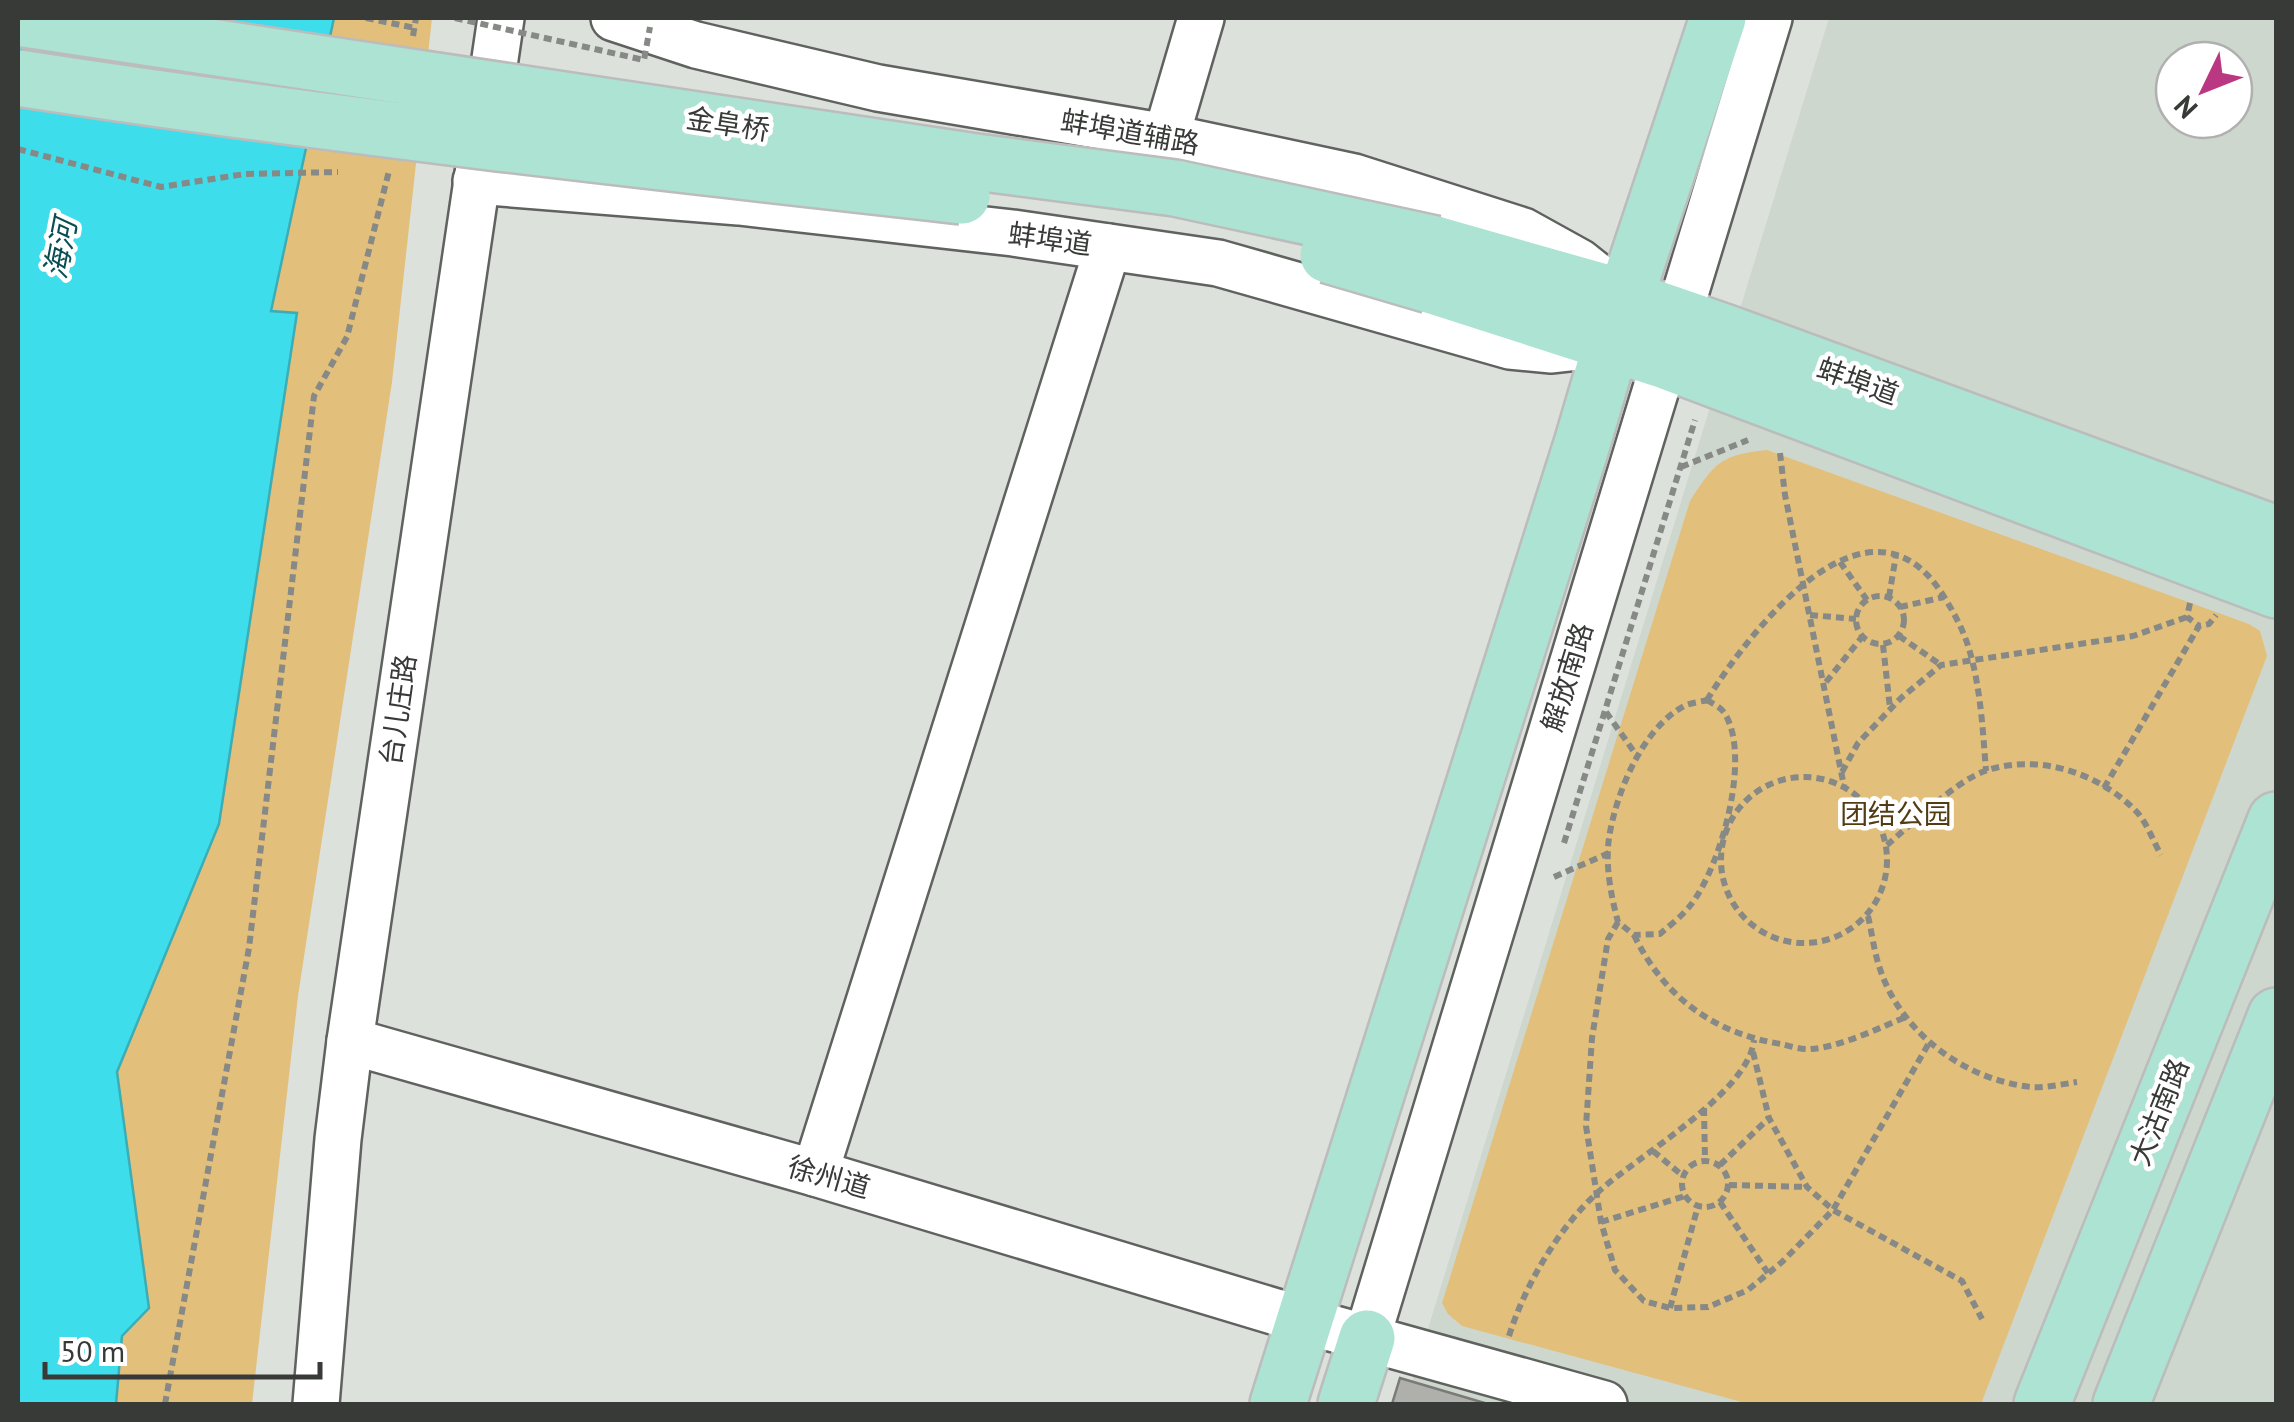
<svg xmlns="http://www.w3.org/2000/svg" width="2294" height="1422" font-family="'PT Sans','Noto Sans SC',sans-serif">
  <rect width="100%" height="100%" fill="#dde1dc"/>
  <!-- built -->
  <path fill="#ced7cd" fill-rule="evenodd" d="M1829 18H2276V1404H1405ZM2174 60H2234V120H2174Z"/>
  <!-- green -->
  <g fill="#e3bf7c">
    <polygon points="18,18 432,18 392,382 298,996 252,1404 18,1404"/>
    <path d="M1767 450 2249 624 2260 631 2267 656 1981 1404H1749L1462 1326 1448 1314 1442 1303 1690 501C1715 463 1720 455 1767 450Z"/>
  </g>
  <!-- water -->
  <polygon fill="#3eddeb" stroke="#3cacb5" stroke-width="2.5" points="18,18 334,18 271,311 297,313 219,824 117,1072 149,1308 122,1336 116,1404 18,1404"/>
  <!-- building -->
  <polygon fill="#afb0ab" stroke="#7a7b78" stroke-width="2.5" points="1400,1378 1488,1404 1392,1404"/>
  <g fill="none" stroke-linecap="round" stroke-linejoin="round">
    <defs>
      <g id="minor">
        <polyline points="614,18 696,45 878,88 1166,137 1354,177 1523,231 1579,262 1608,285"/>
        <polyline points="1166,137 1201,18"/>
        <polyline points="476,181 739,202 1013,233 1218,263 1510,346 1552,350 1597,345"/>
        <polyline points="350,1041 815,1173 1306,1321 1604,1404"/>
        <polyline points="815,1173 1108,247"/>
        <polyline points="1367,1338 1769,18"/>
        <polyline points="316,1404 338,1139 350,1041 501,18"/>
      </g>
      <g id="major">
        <polyline points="1435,244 1625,298 1724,332 2276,534"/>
        <polyline points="1430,285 1663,360 2276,590"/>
        <polyline points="1278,1404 1582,444 1625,298 1718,18"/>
        <polyline points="1346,1404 1367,1338"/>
        <polyline points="2042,1404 2276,820"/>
        <polyline points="2121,1404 2276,1016"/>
      </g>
    </defs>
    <!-- minor casing -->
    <use href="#minor" stroke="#5f625f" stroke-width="50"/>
    <!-- major casing -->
    <use href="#major" stroke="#bbbcbb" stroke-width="60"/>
    <!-- path -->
    <g stroke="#868985" stroke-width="6" stroke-dasharray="8 5" stroke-linecap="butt">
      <polyline points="366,18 415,28"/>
      <polyline points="413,36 416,18"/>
      <polyline points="18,149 161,187 245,174 338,172"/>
      <polyline points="1780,453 1785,495 1844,786"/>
      <polyline points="1681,467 1748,440"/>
      <polyline points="1840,562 1867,600"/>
      <circle cx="1880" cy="620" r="24"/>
      <polyline points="1889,597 1896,555"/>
      <polyline points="2190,603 2187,617 2199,626"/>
      <polyline points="1900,607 1944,597"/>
      <polyline points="1810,615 1856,619"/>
      <polyline points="1899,636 1941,665"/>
      <polyline points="1883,645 1890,708"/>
      <polyline points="1826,682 1862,637"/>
      <path d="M1707 700C1713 704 1721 707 1725 714 1752 758 1720 870 1689 907 1681 917 1669 926 1660 934L1634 935 1618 922C1611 896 1605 865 1609 838 1616 793 1642 729 1684 706 1690 703 1700 702 1707 700Z"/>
      <path d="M1707 700C1752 627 1872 474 1946 600 1957 618 1966 636 1971 656 1981 693 1983 733 1986 771"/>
      <polyline points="1606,712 1637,756"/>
      <polyline points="1842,772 1858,743 1901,698 1941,665 2133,636 2187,617"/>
      <circle cx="1804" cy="860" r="83"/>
      <polyline points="2104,788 2199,626 2209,624 2216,615"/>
      <polyline points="1564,843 1695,420"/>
      <path d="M1887 845C1912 824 1956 781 1985 771 2037 753 2096 772 2134 809 2146 820 2153 841 2161 855"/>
      <polyline points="1554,877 1609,853"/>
      <path d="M1868 916C1872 933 1874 952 1880 969 1901 1033 1965 1080 2031 1087 2046 1088 2063 1084 2077 1082"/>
      <polyline points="1618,922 1608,939 1592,1038 1586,1126 1601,1222 1615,1270 1644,1301 1670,1308 1708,1307 1748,1290 1782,1262 1833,1210 1929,1043"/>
      <path d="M1634 935C1664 997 1713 1033 1781 1044 1790 1046 1802 1050 1811 1049 1840 1047 1879 1028 1906 1017"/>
      <polyline points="1753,1052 1769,1118 1807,1187 1833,1210 1962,1281 1982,1319"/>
      <polyline points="1704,1108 1705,1160"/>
      <polyline points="1653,1151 1683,1176"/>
      <circle cx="1705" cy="1184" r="23"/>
      <polyline points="1720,1165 1769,1118"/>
      <polyline points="1729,1185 1807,1187"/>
      <polyline points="1720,1202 1768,1273"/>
      <polyline points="1601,1222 1685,1196"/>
      <polyline points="1670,1308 1698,1206"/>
      <path d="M1509 1336C1525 1285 1558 1229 1597 1193 1636 1157 1749 1093 1754 1040"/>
      <polyline points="165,1404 249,948 314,396 347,337 389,171"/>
    </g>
    <!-- minor -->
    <use href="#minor" stroke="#fff" stroke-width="45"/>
    <!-- major -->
    <use href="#major" stroke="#ade3d3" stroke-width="55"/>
    <defs>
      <g id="major-bridge">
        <polyline points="18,18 976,162 1175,188 1435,244"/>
        <path d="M18 78C331 126 647 161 962 196"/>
        <polyline points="1328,255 1430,285"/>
      </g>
    </defs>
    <!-- major-bridge casing -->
    <use href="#major-bridge" stroke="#bbbcbb" stroke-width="60" stroke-linecap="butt"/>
    <!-- path-bridge -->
    <polyline stroke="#868985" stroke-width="6" stroke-dasharray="8 5" stroke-linecap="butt" points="455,18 644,60 650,27"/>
    <!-- major-bridge -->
    <use href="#major-bridge" stroke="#ade3d3" stroke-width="55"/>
  </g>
  <g text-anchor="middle" stroke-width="9" stroke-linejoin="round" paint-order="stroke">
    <!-- street labels -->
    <g font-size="28" fill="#383a38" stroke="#fff">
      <text transform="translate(728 124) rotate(9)" y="10">金阜桥</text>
      <text transform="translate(1130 132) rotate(10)" y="10">蚌埠道辅路</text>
      <text transform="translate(1050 239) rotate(8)" y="10">蚌埠道</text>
      <text transform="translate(1858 381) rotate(20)" y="10">蚌埠道</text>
      <text transform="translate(1567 677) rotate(-73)" y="10">解放南路</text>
      <text transform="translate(398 710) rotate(-82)" y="10">台儿庄路</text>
      <text transform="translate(2159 1112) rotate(-68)" y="10">大沽南路</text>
      <text transform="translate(829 1177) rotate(16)" y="10">徐州道</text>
    </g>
    <!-- park labels -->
    <g font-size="28" fill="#513c13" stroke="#fff">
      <text x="1896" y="824">团结公园</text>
    </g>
    <!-- water labels -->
    <g font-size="30" font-style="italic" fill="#094e54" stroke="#fff">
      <text transform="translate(61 249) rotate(-79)" y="10">海河</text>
    </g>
  </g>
  <!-- border -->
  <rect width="2294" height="1422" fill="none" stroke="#383a38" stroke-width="40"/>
  <!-- north arrow -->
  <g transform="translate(2204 90) rotate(227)"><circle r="48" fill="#ffffff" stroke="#afb0af" stroke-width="2.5"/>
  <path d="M0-8L18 38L0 25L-18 38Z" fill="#ba3881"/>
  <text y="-15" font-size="28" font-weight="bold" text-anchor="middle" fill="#383a38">N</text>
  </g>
  <!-- scale -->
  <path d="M45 1362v15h275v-15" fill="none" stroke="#383a38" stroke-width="5"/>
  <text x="60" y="1362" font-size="30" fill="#383a38" stroke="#ffffff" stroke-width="8" paint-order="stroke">50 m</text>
</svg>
